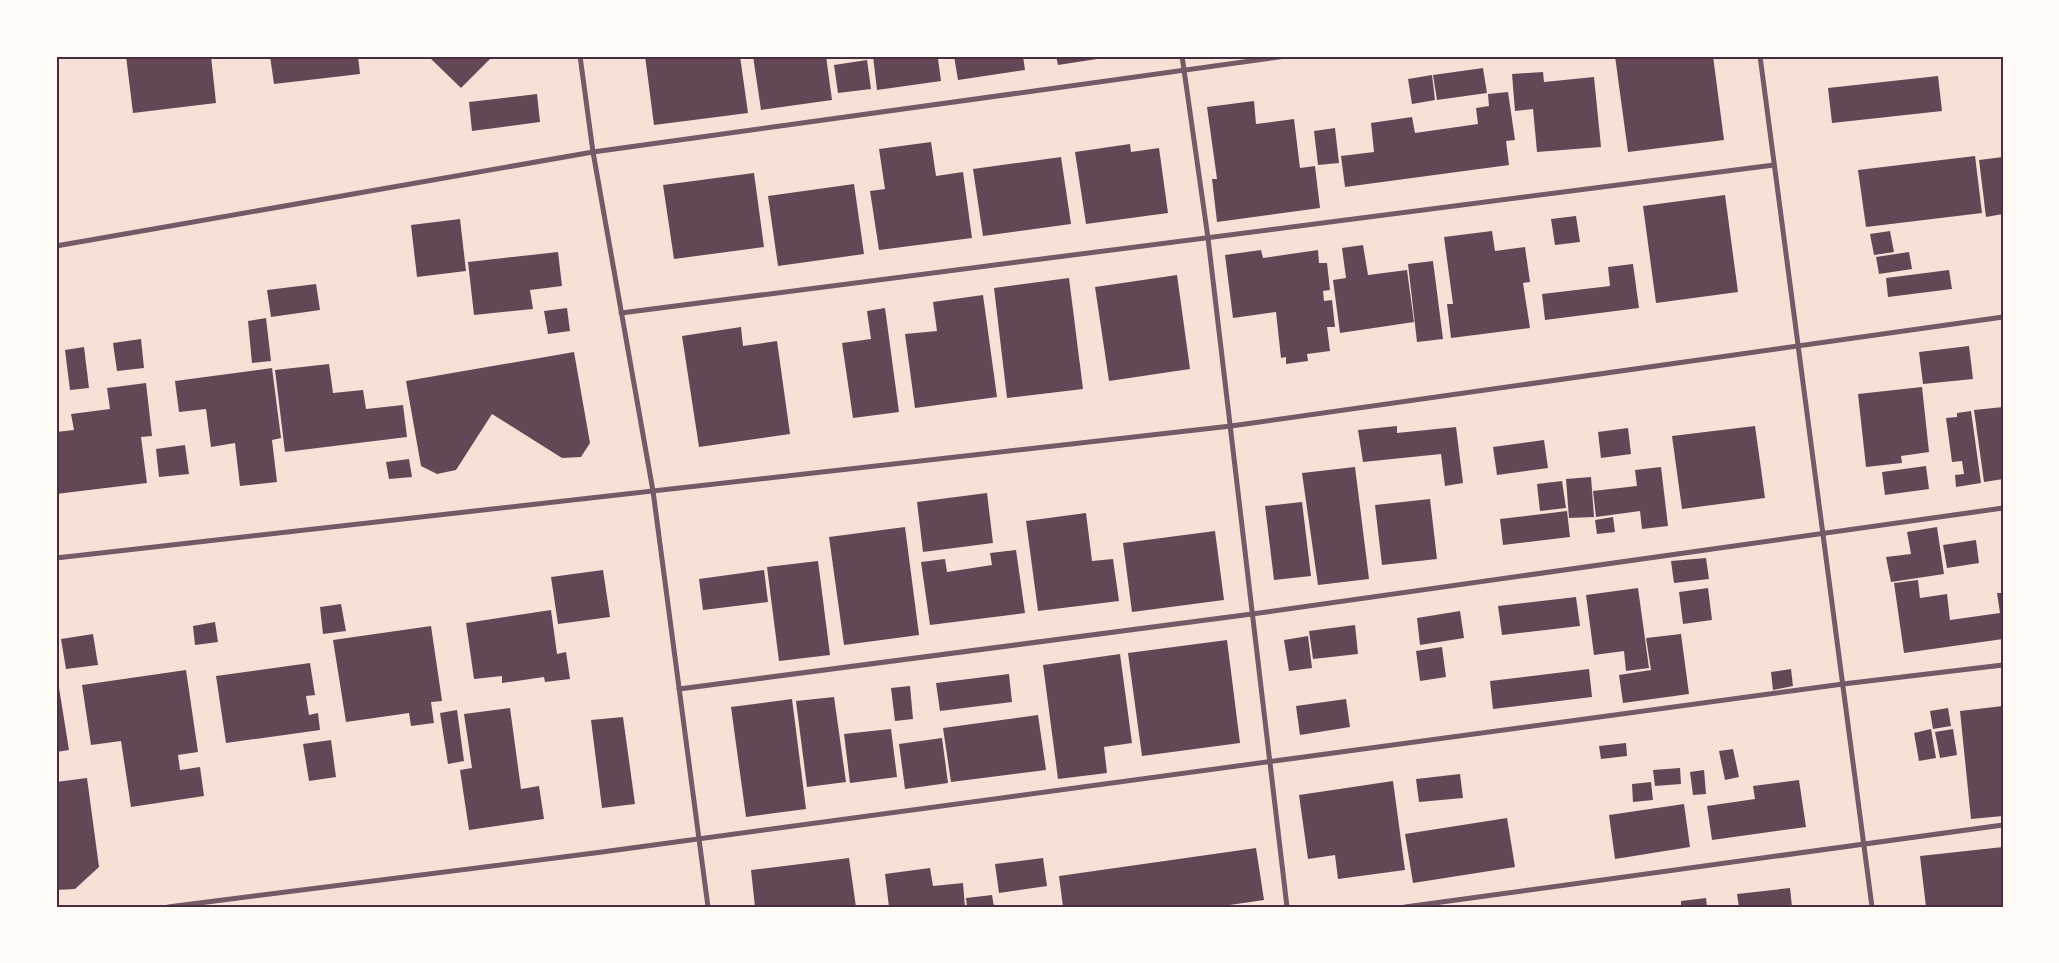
<svg xmlns="http://www.w3.org/2000/svg" width="2059" height="963" font-family="'DejaVu Sans',sans-serif">
  <rect width="100%" height="100%" fill="#f7e1d7"/>
  <!-- building -->
  <g fill="#644757">
    <polygon points="126,56 211,56 216,103 133,113"/>
    <polygon points="270,56 358,56 360,74 274,84"/>
    <polygon points="428,56 493,56 461,88"/>
    <polygon points="645,56 740,56 748,113 654,125"/>
    <polygon points="753,56 826,56 832,100 761,110"/>
    <polygon points="873,56 949,56 949,58 938,59 941,81 877,90"/>
    <polygon points="954,56 1023,56 1025,70 958,80"/>
    <polygon points="1056,56 1110,56 1110,57 1058,65"/>
    <polygon points="1615,56 1713,56 1724,140 1628,152"/>
    <polygon points="867,60 871,89 838,93 834,65"/>
    <polygon points="1483,68 1487,93 1437,100 1433,75"/>
    <polygon points="1543,72 1544,82 1594,77 1601,147 1537,152 1533,109 1515,111 1512,74"/>
    <polygon points="1432,75 1435,100 1412,104 1408,79"/>
    <polygon points="1938,76 1942,111 1832,123 1828,88"/>
    <polygon points="1508,92 1515,140 1506,141 1509,165 1345,187 1341,156 1374,152 1371,123 1412,117 1415,133 1478,124 1476,108 1489,106 1488,94"/>
    <polygon points="537,94 540,122 472,131 469,102"/>
    <polygon points="1254,101 1256,124 1294,119 1300,168 1315,166 1320,208 1217,222 1212,179 1217,179 1207,107"/>
    <polygon points="1335,128 1339,163 1318,165 1314,131"/>
    <polygon points="931,142 936,176 963,172 972,238 879,250 870,191 885,189 879,149"/>
    <polygon points="1130,144 1131,152 1159,148 1168,213 1086,224 1075,152"/>
    <polygon points="1975,156 1982,213 1866,227 1858,170"/>
    <polygon points="1061,157 1071,224 983,236 973,169"/>
    <polygon points="2003,157 2003,214 1986,217 1979,160"/>
    <polygon points="754,173 764,247 674,259 663,185"/>
    <polygon points="854,184 864,254 778,266 768,196"/>
    <polygon points="1725,195 1738,292 1656,303 1643,206"/>
    <polygon points="1576,216 1580,242 1555,245 1551,219"/>
    <polygon points="460,219 466,271 417,277 411,225"/>
    <polygon points="1492,231 1495,251 1525,247 1530,282 1523,283 1530,328 1451,338 1447,304 1453,304 1444,237"/>
    <polygon points="1890,231 1894,252 1874,255 1870,234"/>
    <polygon points="1363,245 1368,275 1407,270 1414,322 1340,333 1333,280 1346,278 1342,248"/>
    <polygon points="1261,250 1263,258 1318,250 1319,263 1327,263 1330,290 1323,291 1324,301 1332,300 1335,327 1327,327 1330,351 1307,354 1308,361 1286,364 1286,357 1281,358 1276,312 1233,318 1225,255"/>
    <polygon points="558,252 562,286 530,290 533,309 474,315 468,262"/>
    <polygon points="1909,252 1912,269 1879,274 1876,257"/>
    <polygon points="1433,261 1443,339 1417,342 1408,264"/>
    <polygon points="1633,264 1639,308 1545,320 1542,294 1610,286 1608,267"/>
    <polygon points="1949,270 1952,289 1888,297 1886,278"/>
    <polygon points="1177,275 1190,369 1109,381 1095,287"/>
    <polygon points="1069,278 1083,389 1007,398 994,288"/>
    <polygon points="316,284 320,310 271,317 267,290"/>
    <polygon points="983,295 997,397 915,408 905,334 937,331 933,302"/>
    <polygon points="567,308 570,331 548,334 544,311"/>
    <polygon points="885,308 899,412 853,418 842,343 871,339 867,311"/>
    <polygon points="266,318 271,361 252,363 248,321"/>
    <polygon points="741,327 743,346 777,341 790,434 699,447 682,336"/>
    <polygon points="141,339 144,368 117,371 113,343"/>
    <polygon points="1969,346 1973,379 1923,384 1919,352"/>
    <polygon points="84,347 89,388 70,390 65,350"/>
    <polygon points="574,352 590,443 581,457 562,458 492,414 456,470 437,474 421,466 406,381"/>
    <polygon points="329,364 333,393 363,390 366,409 403,405 407,437 285,452 275,370"/>
    <polygon points="272,368 281,438 272,440 277,482 240,486 235,443 211,447 206,409 179,412 175,381"/>
    <polygon points="146,383 152,436 141,437 147,483 56,494 56,432 74,430 71,414 110,409 107,388"/>
    <polygon points="1922,387 1929,452 1901,456 1902,463 1866,467 1858,394"/>
    <polygon points="2003,407 2003,479 1984,482 1974,410"/>
    <polygon points="1971,411 1981,483 1956,487 1955,475 1964,474 1962,461 1952,462 1946,418 1957,417 1957,413"/>
    <polygon points="1397,426 1397,433 1456,427 1463,483 1445,486 1441,454 1363,462 1358,430"/>
    <polygon points="1755,426 1765,498 1682,509 1672,436"/>
    <polygon points="1628,428 1631,454 1601,458 1598,432"/>
    <polygon points="1544,440 1548,468 1497,475 1493,447"/>
    <polygon points="185,445 189,474 159,477 156,449"/>
    <polygon points="409,459 412,477 389,479 386,462"/>
    <polygon points="1926,466 1929,489 1885,495 1882,472"/>
    <polygon points="1355,467 1369,579 1318,585 1302,473"/>
    <polygon points="1661,467 1668,526 1642,529 1640,511 1596,517 1593,491 1637,486 1635,470"/>
    <polygon points="1591,477 1594,517 1569,518 1566,479"/>
    <polygon points="1562,481 1566,508 1540,511 1537,484"/>
    <polygon points="987,493 993,543 923,552 917,502"/>
    <polygon points="1430,499 1437,559 1382,565 1375,505"/>
    <polygon points="1302,502 1311,576 1274,580 1265,506"/>
    <polygon points="1567,511 1570,537 1503,545 1500,519"/>
    <polygon points="1086,513 1092,561 1113,559 1119,601 1038,611 1026,521"/>
    <polygon points="1613,517 1615,532 1597,534 1595,520"/>
    <polygon points="905,527 919,635 844,645 829,537"/>
    <polygon points="1937,527 1944,574 1891,582 1886,557 1911,554 1907,532"/>
    <polygon points="1215,531 1224,600 1132,612 1123,543"/>
    <polygon points="1976,540 1979,563 1947,568 1943,545"/>
    <polygon points="1016,550 1025,613 930,625 921,562 945,559 947,572 992,565 990,553"/>
    <polygon points="1706,558 1709,579 1674,583 1671,561"/>
    <polygon points="818,561 830,655 779,661 767,567"/>
    <polygon points="603,570 610,617 558,624 551,577"/>
    <polygon points="764,570 768,602 703,610 699,579"/>
    <polygon points="1918,580 1920,598 1947,594 1950,620 2000,613 1997,593 2003,593 2003,639 1904,653 1894,583"/>
    <polygon points="1638,588 1649,668 1626,671 1624,651 1594,655 1586,595"/>
    <polygon points="1708,588 1712,620 1683,624 1679,592"/>
    <polygon points="1576,597 1580,626 1502,635 1498,606"/>
    <polygon points="341,604 346,631 323,634 320,607"/>
    <polygon points="551,610 557,654 566,652 570,679 545,682 544,677 502,683 502,676 474,679 466,623"/>
    <polygon points="1460,611 1464,638 1420,645 1417,618"/>
    <polygon points="215,622 218,642 195,645 193,626"/>
    <polygon points="1355,625 1358,654 1313,659 1309,631"/>
    <polygon points="431,626 442,701 431,702 434,723 411,726 409,713 346,722 333,640"/>
    <polygon points="93,634 98,665 66,669 61,639"/>
    <polygon points="1681,634 1689,694 1623,703 1619,675 1651,670 1646,638"/>
    <polygon points="1308,636 1312,668 1289,671 1284,640"/>
    <polygon points="1227,640 1240,743 1142,756 1128,653"/>
    <polygon points="1442,647 1446,677 1420,681 1416,651"/>
    <polygon points="1120,654 1132,743 1104,747 1107,773 1058,779 1043,665"/>
    <polygon points="310,663 315,695 306,696 309,715 318,713 320,730 226,743 216,676"/>
    <polygon points="56,669 69,750 56,752"/>
    <polygon points="1589,669 1592,697 1493,709 1490,681"/>
    <polygon points="1791,669 1793,686 1773,690 1771,672"/>
    <polygon points="186,670 198,752 178,755 180,770 200,767 204,796 131,807 121,741 91,745 82,685"/>
    <polygon points="1009,674 1012,702 940,711 936,683"/>
    <polygon points="910,686 913,719 895,721 891,688"/>
    <polygon points="834,697 846,782 807,787 796,701"/>
    <polygon points="792,699 806,809 746,817 731,707"/>
    <polygon points="1346,699 1350,727 1300,735 1296,706"/>
    <polygon points="2003,706 2003,816 1971,819 1960,711"/>
    <polygon points="510,708 521,789 539,786 544,819 469,830 460,770 472,768 464,714"/>
    <polygon points="1948,708 1951,726 1933,729 1930,711"/>
    <polygon points="457,710 464,761 448,764 440,713"/>
    <polygon points="1038,715 1046,770 951,782 943,728"/>
    <polygon points="623,717 635,804 602,808 591,720"/>
    <polygon points="891,729 897,777 850,783 844,734"/>
    <polygon points="1931,729 1936,758 1919,761 1914,733"/>
    <polygon points="1953,729 1957,755 1940,758 1935,732"/>
    <polygon points="942,738 948,783 905,789 899,744"/>
    <polygon points="331,740 336,777 309,781 303,744"/>
    <polygon points="1626,743 1627,756 1601,759 1599,746"/>
    <polygon points="1733,749 1739,777 1725,780 1719,751"/>
    <polygon points="1680,768 1681,784 1655,786 1653,770"/>
    <polygon points="1704,770 1706,794 1693,795 1690,772"/>
    <polygon points="1460,774 1463,798 1419,802 1416,779"/>
    <polygon points="87,778 99,867 75,889 56,890 56,782"/>
    <polygon points="1799,780 1806,827 1712,840 1707,806 1755,799 1753,786"/>
    <polygon points="1393,781 1405,870 1338,879 1335,855 1308,859 1299,795"/>
    <polygon points="1651,782 1653,800 1633,802 1632,784"/>
    <polygon points="1684,804 1690,847 1615,859 1609,815"/>
    <polygon points="1507,818 1515,867 1413,883 1405,834"/>
    <polygon points="2003,847 2003,907 1926,907 1920,856"/>
    <polygon points="1256,848 1264,900 1216,907 1063,907 1059,876"/>
    <polygon points="849,858 856,907 755,907 751,870"/>
    <polygon points="1043,858 1047,886 999,893 995,864"/>
    <polygon points="930,868 933,886 963,883 965,907 889,907 885,874"/>
    <polygon points="1790,888 1792,907 1739,907 1737,894"/>
    <polygon points="992,895 994,907 967,907 966,898"/>
    <polygon points="1706,898 1707,907 1681,907 1681,901"/>
  </g>
  <g fill="none" stroke-linecap="round" stroke-linejoin="round">
    <!-- minor -->
    <g stroke="#755966" stroke-width="5">
      <polyline points="580,56 593,152 653,491 708,907"/>
      <polyline points="1182,56 1208,238 1287,907"/>
      <polyline points="1760,56 1872,907"/>
      <polyline points="56,246 593,152 1286,56"/>
      <polyline points="621,313 1774,165"/>
      <polyline points="56,558 1231,426 2003,317"/>
      <polyline points="679,689 1252,614 2003,508"/>
      <polyline points="168,907 602,852 1843,684 2003,665"/>
      <polyline points="1405,907 2003,825"/>
    </g>
  </g>
  <!-- border -->
  <rect width="2059" height="963" fill="none" stroke="#fffaf5" stroke-width="115"/>
  <rect x="58" y="58" width="1944" height="848" fill="none" stroke="#4a2c40" stroke-width="2"/>
</svg>
